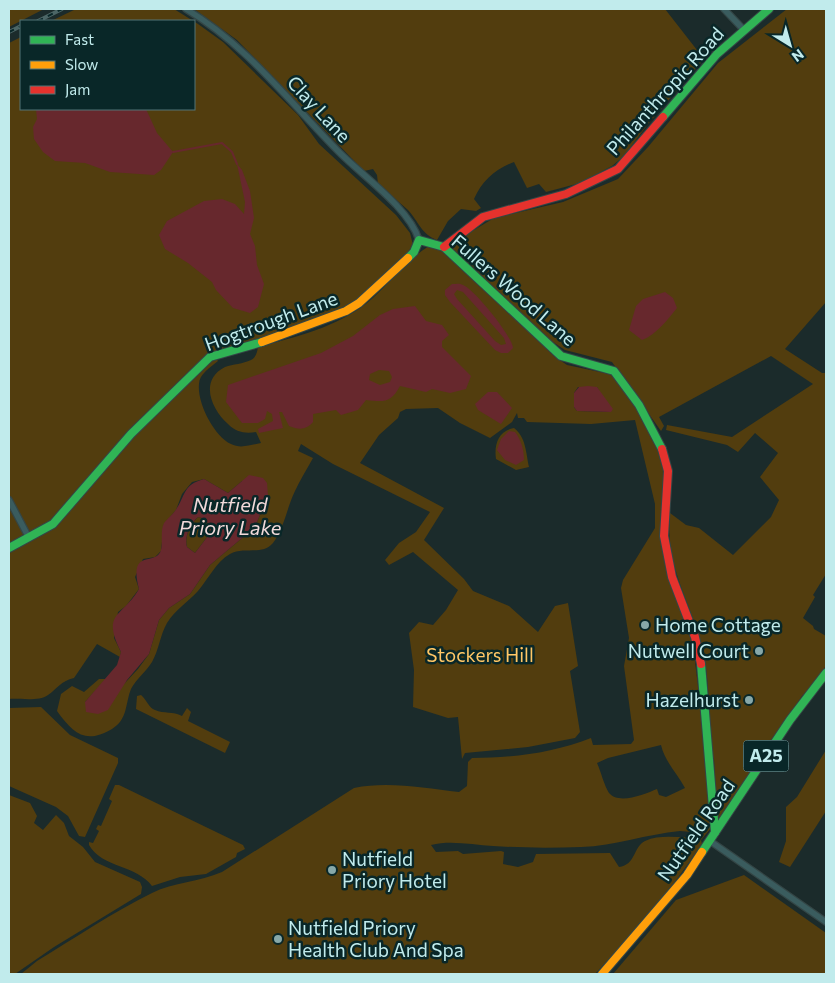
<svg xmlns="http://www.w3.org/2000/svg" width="835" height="983" font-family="Commissioner,sans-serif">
  <rect width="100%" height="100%" fill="#1b2b2b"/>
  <!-- green -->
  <g fill="#523d0e" fill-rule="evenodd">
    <polygon points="9,9 44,9 9,27"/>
    <path d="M76 9H174L198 24 223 42 298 115 319 144 396 215 410 233 413 245C404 259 395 263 384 274 373 284 365 295 353 303 312 330 259 336 213 353L218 361C211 367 199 374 199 384 197 403 214 436 231 444 240 449 251 445 261 443L256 432C245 434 236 432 228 424 211 409 199 380 225 367 233 364 243 364 251 360 256 357 257 353 258 347 296 337 337 327 367 303 389 285 405 261 429 246L446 252 554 356 567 365 614 375 642 417 663 459 665 499 660 537 666 551 670 583 693 645 704 736 712 827 701 840 702 844C670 891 634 933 595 974H21L37 961C75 938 113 912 152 893 174 882 199 882 222 872L354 788C388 781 424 788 459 792L467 786 468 762 472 758C512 758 553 753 591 738L593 745 631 744 634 740 624 666 629 638 621 588 623 580 655 528V504L635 420 591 424 527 422 524 418H518L517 413 512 422 490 438 460 423 438 408 406 409 400 412 398 418 379 435 360 463 444 508 424 540 464 579 473 591 509 606 538 632 555 606 568 603 578 666 570 671 580 732 575 738 528 747 465 753 462 759 458 717 448 718 413 707 414 670 409 633 419 622 433 625 446 610 458 590 413 552 389 565 385 560 399 543 416 532 430 512 333 464 301 444 298 451 313 458C307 469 300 480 295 491 287 507 284 529 273 543 262 556 244 546 230 554 216 562 209 578 198 591 188 602 175 610 167 623 160 635 159 650 152 662 146 672 136 679 131 689 125 704 128 719 112 729 85 745 73 733 57 711L61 694 72 686 84 692 99 679H106L85 702 123 685 138 669 149 654 159 620 169 608 190 594 210 565 248 533 257 522 268 495 242 481 228 493 204 479 192 482 182 494 176 510 164 524 161 551 155 557 143 559 135 577 139 589 126 606 118 612 114 638 121 652 120 657 97 644 74 678C61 681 58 688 48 695 38 702 20 698 9 699V43L21 37V109H194V21H51ZM578 387H597L611 412 577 411 574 407V393ZM661 745C665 762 677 773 685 788L666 797 659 795 657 789C645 794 619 805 609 793 604 785 601 772 597 763L608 758ZM680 831 692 832 693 837C677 838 660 834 645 841 633 847 636 865 619 867L610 853 536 854 533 862 518 867 503 864 504 852 501 851 463 854 458 851 436 852 431 845C451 840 473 845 493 846 522 848 552 848 581 847 615 846 647 834 680 831Z"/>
    <path d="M194 9H665L704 59 648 124 624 156 612 166 580 183 546 192 539 184 527 188 514 162C495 169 482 181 474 199L481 208 476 211 461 209 448 221 437 240C421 234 419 222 408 210 398 201 388 193 378 184L377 175 373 169 364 171 237 40Z"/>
    <path d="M787 9H826V302L785 349 822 373H826V574L813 595 815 597 803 618 813 626 814 629 826 636C826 666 829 677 802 696L721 820 717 821 714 759 711 755C709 725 710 681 703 652 692 602 664 567 670 513L686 525 699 528 733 555 771 517 779 500 760 477 778 453 755 433 738 452 727 445 666 430 667 425 732 437 813 384 771 356 659 417 664 426 661 431 612 362 565 350 544 336 470 264 463 261 450 250 459 239 494 218 563 202 618 179 648 147 718 63Z"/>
    <path d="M514 428C526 437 526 453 529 467L516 470 496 459C494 445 498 431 514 428Z"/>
    <path d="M198 517 206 519 211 532 195 553 187 547C184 537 190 524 198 517Z"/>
    <path d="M141 695C146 699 149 708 155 710 164 714 173 711 182 716L187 708 191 712 188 721 230 742 225 753 136 709 137 696Z"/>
    <polygon points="41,707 70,735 118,758 118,763 85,837 79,836 68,816 56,807 9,786 9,708"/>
    <polygon points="826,750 826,811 790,867 779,862 786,841 786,807 797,797"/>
    <path d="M115 785H119L243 845 245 849 237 853 236 857 206 874 180 877 152 886C137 865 102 868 89 845V842L93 843 99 831 96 829 98 825 101 826 112 801 109 799Z"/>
    <polygon points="9,795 30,803 37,816 34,823 43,830 56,815 64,823 69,836 83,847 95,862 140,882 142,887 141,894 54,947 15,974 9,974"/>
    <polygon points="744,875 826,933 826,974 613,974 676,900"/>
  </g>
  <!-- water -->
  <g fill="#67282d" fill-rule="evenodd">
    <polygon points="36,109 146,109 157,133 173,152 161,170 154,175 110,172 85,163 55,161 43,152 34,139 33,127 37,119"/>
    <polygon points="237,164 242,170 250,191 254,218 250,234 255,246 257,265 264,284 258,307 250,313 233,308 216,290 212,282 188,263 165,249 159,235 167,221 204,201 222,199 235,204 244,214 245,202"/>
    <path d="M452 284C455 284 460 283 463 285 474 289 513 337 513 348L508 353H501L495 350 450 302 445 295V290ZM457 290 463 292 504 338 506 344 501 345 495 341 457 299 454 294Z"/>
    <path d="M665 292 673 298 677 308C668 319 656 335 642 340L629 330 636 306 643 299Z"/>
    <path d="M415 306 426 321 442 325 449 335 442 341V347L471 376 466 389 450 393 432 389 426 392 400 386C391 403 384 402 366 400L358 410 341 415 336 410 313 414V422C306 430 299 430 289 426L282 412H279L283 428 259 433 258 429 273 421 272 414 267 411 265 419 258 423H242L226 402 228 385 321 353 353 336 380 315 393 309ZM379 370 389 371 392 377 390 382 380 385 369 380 370 374Z"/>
    <polygon points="588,386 597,387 613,409 611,412 577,411 574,407 574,393 579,387"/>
    <polygon points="488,392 497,392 512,408 501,424 478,410 475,404"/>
    <path d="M509 431 515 432C521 440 524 450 524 460L516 465 505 460 497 450 501 439Z"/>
    <path d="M249 475 263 478 267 483 268 495 257 522 248 533 210 565 190 594 169 608 159 620 149 654 127 680 108 710 98 714 86 712 85 702 117 665 121 652C101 612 122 618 139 589 128 547 156 567 161 550 163 542 160 531 164 523 167 519 172 515 175 511 186 496 182 485 204 479L228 493ZM198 517 206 519 211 532 195 553 187 547C184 537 190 524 198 517Z"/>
  </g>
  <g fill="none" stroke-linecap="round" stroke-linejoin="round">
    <!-- stream -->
    <polyline stroke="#67282d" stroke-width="2" points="173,152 222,143 232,152 237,164"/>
    <defs>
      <g id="street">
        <path d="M186 9C247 45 291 104 340 153 364 177 409 208 419 240"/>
        <polyline points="724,9 743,29"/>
        <polyline points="9,500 28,536"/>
        <polyline points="710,841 826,922"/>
      </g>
      <g id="fast">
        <polyline points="663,117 717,54 769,9"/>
        <polyline points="408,258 414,252 419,240 444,247 561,356 614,371 639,405 662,449"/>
        <polyline points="9,548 53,524 131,434 210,357 262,342"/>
        <polyline points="701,664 715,832"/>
        <polyline points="702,852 790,720 826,673"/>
      </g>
      <g id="slow">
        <polyline points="262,342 346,311 359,303 408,258"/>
        <polyline points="602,974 687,875 702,852"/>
      </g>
      <g id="jam">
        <polyline points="444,247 483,217 566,194 618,169 663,117"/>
        <polyline points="662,449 668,471 664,536 672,577 695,637 701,664"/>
      </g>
    </defs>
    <!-- street casing -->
    <use href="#street" stroke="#344646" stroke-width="8"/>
    <!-- fast casing -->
    <use href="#fast" stroke="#344646" stroke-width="10"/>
    <!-- slow casing -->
    <use href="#slow" stroke="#344646" stroke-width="10"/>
    <!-- jam casing -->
    <use href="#jam" stroke="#344646" stroke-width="10"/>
    <!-- street -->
    <use href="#street" stroke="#3a5c5e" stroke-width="5.5"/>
    <!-- fast -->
    <use href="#fast" stroke="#30b455" stroke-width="8"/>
    <!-- slow -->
    <use href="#slow" stroke="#ff9f0a" stroke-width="8"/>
    <!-- jam -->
    <use href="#jam" stroke="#e5322d" stroke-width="8"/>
    <defs>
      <g id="rail">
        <polyline points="38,21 62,9"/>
        <polyline points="9,32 21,26"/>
      </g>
    </defs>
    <!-- rail casing -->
    <use href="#rail" stroke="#4c6666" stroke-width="4"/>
    <!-- rail -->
    <use href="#rail" stroke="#092728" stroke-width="2" stroke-dasharray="5.5" stroke-linecap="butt"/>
  </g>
  <!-- markers -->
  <g fill="#87a8a8" stroke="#092728" stroke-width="2">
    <circle cx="645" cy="625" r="5"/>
    <circle cx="759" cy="651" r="5"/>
    <circle cx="749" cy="700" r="5"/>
    <circle cx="332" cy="870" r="5"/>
    <circle cx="278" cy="939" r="5"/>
  </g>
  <g text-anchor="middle" stroke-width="5" stroke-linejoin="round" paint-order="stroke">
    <!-- shield labels -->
    <rect fill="#092728" stroke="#8ab0b1" stroke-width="1" x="743.5" y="740.5" width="45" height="31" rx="4"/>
    <g font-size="18" font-weight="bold" fill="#c1ebec">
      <text x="766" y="762">A25</text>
    </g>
    <!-- street labels -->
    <g font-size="19" fill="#c1ebec" stroke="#092728">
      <text transform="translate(665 91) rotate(-48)" y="7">Philanthropic Road</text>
      <text transform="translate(319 109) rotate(47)" y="7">Clay Lane</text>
      <text transform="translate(514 290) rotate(41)" y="7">Fullers Wood Lane</text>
      <text transform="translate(271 321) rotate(-20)" y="7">Hogtrough Lane</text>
      <text transform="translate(696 830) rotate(-55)" y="7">Nutfield Road</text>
    </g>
    <!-- poi labels -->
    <g font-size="19" fill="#c1ebec" stroke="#092728" text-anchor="start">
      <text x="655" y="632">Home Cottage</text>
      <text x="749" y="658" text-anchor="end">Nutwell Court</text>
      <text x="739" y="707" text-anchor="end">Hazelhurst</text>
      <text x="342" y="866">Nutfield<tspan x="342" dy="22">Priory Hotel</tspan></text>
      <text x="288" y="935">Nutfield Priory<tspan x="288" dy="22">Health Club And Spa</tspan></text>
    </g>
    <!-- park labels -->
    <g font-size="19" fill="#ffc766" stroke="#092728">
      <text x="480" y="662">Stockers Hill</text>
    </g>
    <!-- water labels -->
    <g font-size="20" font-style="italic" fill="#f2dada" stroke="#092728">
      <text x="230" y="512">Nutfield<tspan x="230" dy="23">Priory Lake</tspan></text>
    </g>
  </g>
  <!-- border -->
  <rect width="835" height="983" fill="none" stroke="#c1ebec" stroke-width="20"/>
  <!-- legend -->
  <rect x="20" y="20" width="175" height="90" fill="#092728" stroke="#537576"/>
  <rect x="30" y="36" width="25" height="8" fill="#30b455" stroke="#537576"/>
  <text x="65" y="45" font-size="15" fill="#c1ebec">Fast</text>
  <rect x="30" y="61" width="25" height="8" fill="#ff9f0a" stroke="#537576"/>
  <text x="65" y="70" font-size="15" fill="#c1ebec">Slow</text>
  <rect x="30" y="86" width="25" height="8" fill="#e5322d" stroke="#537576"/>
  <text x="65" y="95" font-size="15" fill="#c1ebec">Jam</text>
  <!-- north arrow -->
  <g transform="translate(790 45) rotate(143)" stroke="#092728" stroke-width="4" paint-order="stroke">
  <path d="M0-4L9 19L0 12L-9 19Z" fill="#c1ebec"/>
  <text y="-8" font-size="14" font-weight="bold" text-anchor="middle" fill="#c1ebec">N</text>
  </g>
</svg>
